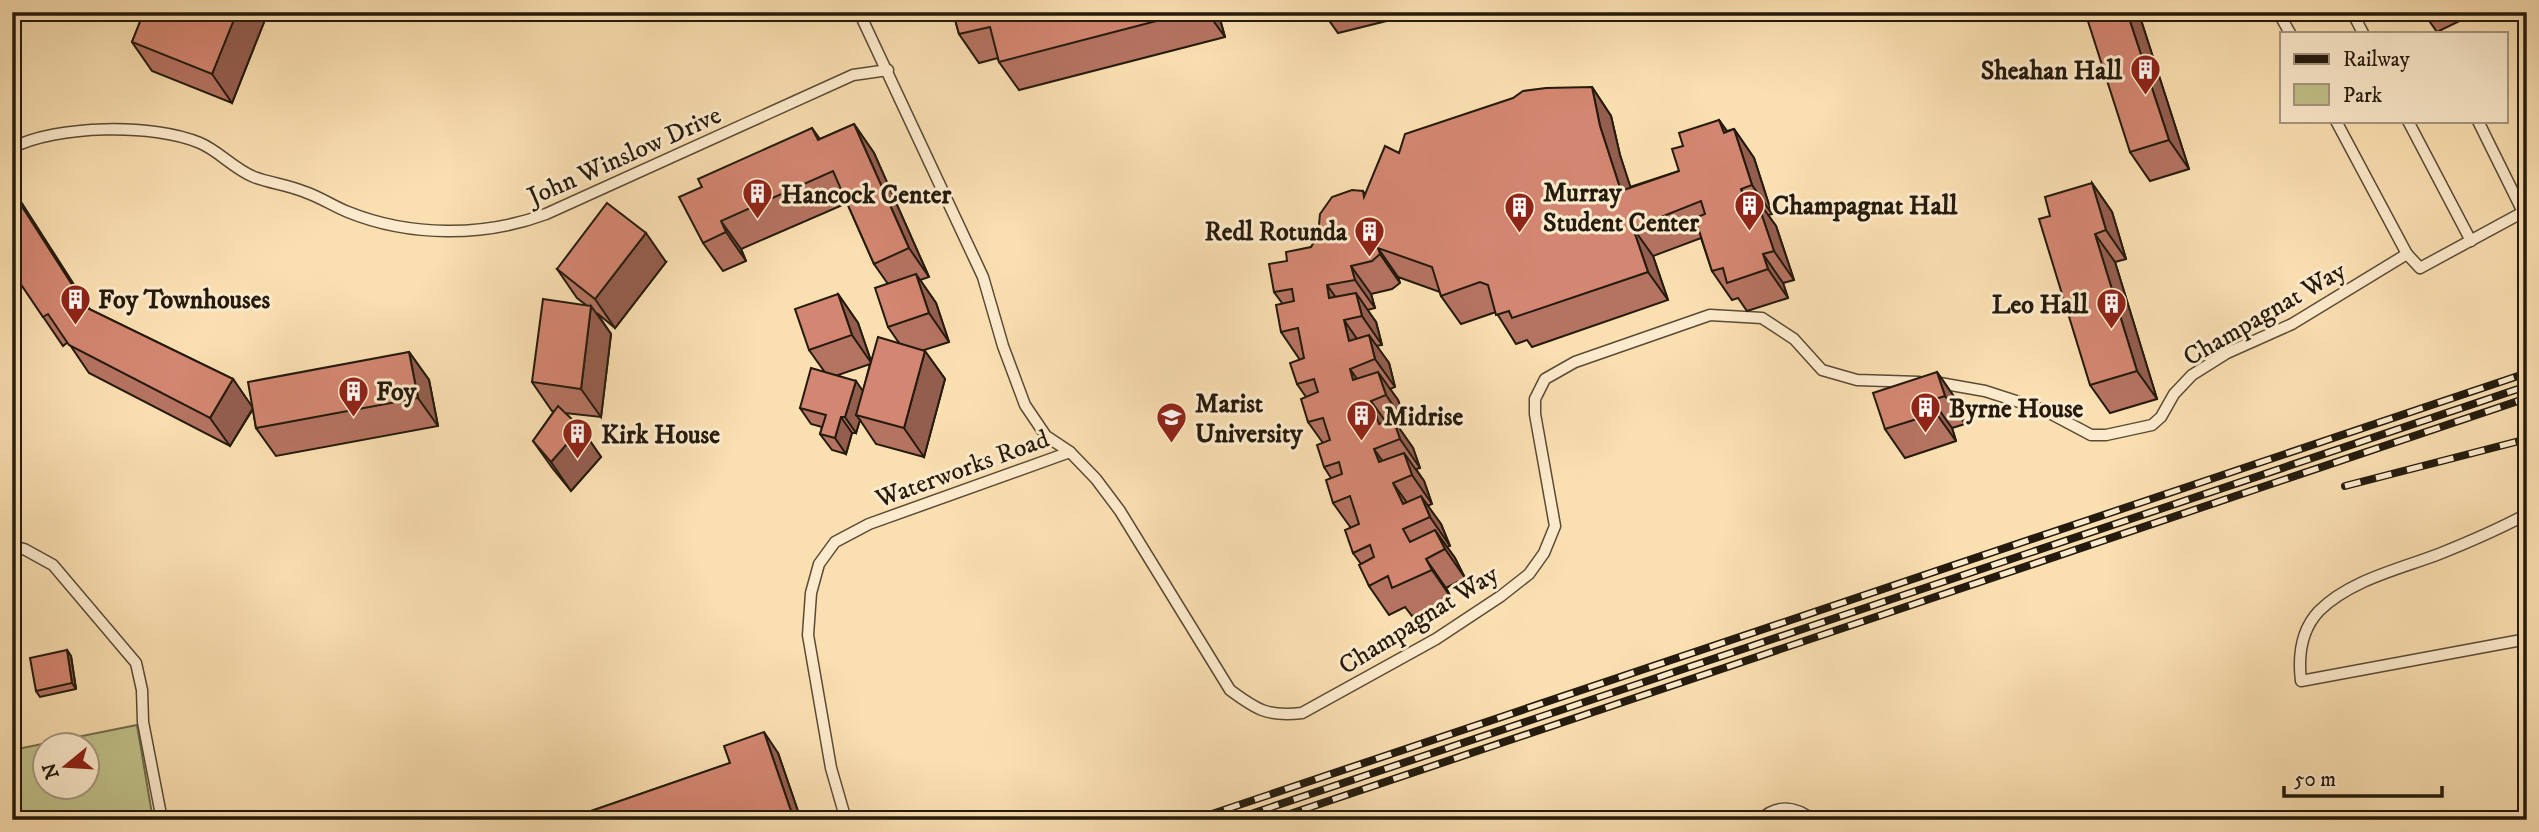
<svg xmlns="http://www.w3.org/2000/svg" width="2539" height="832" font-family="'IM FELL DW Pica',serif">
  <rect width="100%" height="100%" fill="#fadfb1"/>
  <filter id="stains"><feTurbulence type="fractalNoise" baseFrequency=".00286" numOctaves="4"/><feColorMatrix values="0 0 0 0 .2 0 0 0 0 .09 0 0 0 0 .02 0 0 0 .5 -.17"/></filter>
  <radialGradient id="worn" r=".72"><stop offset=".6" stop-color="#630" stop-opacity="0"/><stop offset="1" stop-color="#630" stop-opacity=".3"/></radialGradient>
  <!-- green -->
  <path fill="#c0c18a" stroke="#726e4c" stroke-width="2" fill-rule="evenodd" d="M137 725 153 820H12V750ZM46 744H88V786H46Z"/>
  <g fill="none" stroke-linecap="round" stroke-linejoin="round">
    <defs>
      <g id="service">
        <path d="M859 12 983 277 1003 346 1025 405 1046 436 1070 452 1096 479 1120 511 1230 690C1257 710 1268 717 1302 713L1436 639 1501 596 1529 574 1544 553 1555 526 1535 414V399L1545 379 1575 362 1710 315 1762 318 1794 339 1822 370 1857 380 1919 382"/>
        <polyline points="2278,12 2290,33"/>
        <polyline points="2352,12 2363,33"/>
        <polyline points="2408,121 2471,241"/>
        <polyline points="2478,121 2523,212"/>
        <path d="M12 148C56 125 153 123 200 143 219 151 234 169 254 177 270 183 288 185 305 192 320 197 333 206 348 212 410 237 484 237 546 214L853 75 888 70"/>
        <polyline points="2407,254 2420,268 2527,210"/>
        <polyline points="1934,382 1985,391 2044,410 2091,435 2106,435 2152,425 2161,417 2174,394 2192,375 2227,353 2292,324 2407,254 2336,121"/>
        <path d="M2527 514C2499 529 2469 542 2439 554 2400 569 2350 580 2319 611 2301 630 2298 656 2301 681L2527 639"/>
        <polyline points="12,546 24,549 53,565 136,663 142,690 143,722 162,820"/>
        <polyline points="846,820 831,768 808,635 811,593 819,564 835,542 869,524 1070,452"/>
        <path d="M1760 820C1777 804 1795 806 1813 820"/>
      </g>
    </defs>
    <!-- service casing -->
    <use href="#service" stroke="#5a4b36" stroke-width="13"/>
    <!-- service -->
    <use href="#service" stroke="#fceacc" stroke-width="10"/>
    <defs>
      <g id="rail">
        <polyline points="2345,486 2527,439"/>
        <polyline points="1194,820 2527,373"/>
        <polyline points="1233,820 2527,386"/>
        <polyline points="1272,820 2527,398"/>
      </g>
    </defs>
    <!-- rail casing -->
    <use href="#rail" stroke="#241a0d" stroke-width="8"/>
    <!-- rail -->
    <use href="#rail" stroke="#fceacc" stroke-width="5" stroke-dasharray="16" stroke-linecap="butt"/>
  </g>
  <!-- wall -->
  <g fill="#b57361" stroke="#241a0d" stroke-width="2" fill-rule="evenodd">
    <polygon points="144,12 268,12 232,103 152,71 132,42"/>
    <polygon points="953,12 1218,12 1225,37 1019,90 999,62 998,58 979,63 959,34"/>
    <polygon points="1323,12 1423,12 1338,33"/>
    <polygon points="2423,12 2478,12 2437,32"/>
    <polygon points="2140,17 2189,169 2150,181 2130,152"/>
    <polygon points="1592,87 1611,116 1620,155 1630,187 1679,171 1683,146 1719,120 1727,131 1734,129 1754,158 1772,214 1768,215 1776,226 1794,280 1783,283 1788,298 1747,311 1738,298 1732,300 1712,271 1701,238 1653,256 1668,300 1532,347 1527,340 1516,344 1496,312 1461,324 1441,296 1440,292 1398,277 1400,283 1392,289 1371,294 1375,308 1367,310 1376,322 1382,345 1376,346 1389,363 1395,387 1390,389 1398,400 1406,424 1398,427 1413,448 1420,468 1416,469 1424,481 1432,504 1427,506 1441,524 1450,546 1447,547 1455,558 1465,578 1446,588 1452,599 1412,616 1405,607 1389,615 1369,586 1361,564 1353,553 1351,528 1333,503 1331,478 1324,467 1323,443 1308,422 1306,397 1297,384 1300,360 1281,332 1282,303 1274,292 1287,261 1311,247 1363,191 1365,194 1399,153"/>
    <path d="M854 124 874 153 929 277 920 280 936 303 949 342 924 350 945 379 924 457 876 444 860 420 856 433H852L846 454 832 450 820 434 822 427 811 424 800 408 824 371 809 350 838 294 858 323 871 361 899 343 888 327V284L874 264 847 203 741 249 746 261 723 271 703 243 702 187 812 128 820 139ZM870 364 863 391 838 375Z"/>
    <polygon points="2092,183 2112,212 2126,259 2115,262 2157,399 2110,413 2090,385"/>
    <polygon points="12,188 89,309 233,379 252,407 409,352 429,380 438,426 276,456 256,428 253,409 230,446 89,373 68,342 63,346 12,271"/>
    <polygon points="666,262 615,328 597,313 611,334 601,417 565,413 581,428 601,457 571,491 553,469 533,441 554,411 552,411 532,382 586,305 577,298 557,269"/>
    <polygon points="1937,372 1957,401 1965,424 1952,428 1956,441 1905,458 1885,429"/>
    <polygon points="67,650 71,656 76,689 40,697 36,691"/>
    <polygon points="778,753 801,820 565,820 730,763"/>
  </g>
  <!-- shaded-wall -->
  <g fill="#945e4f" stroke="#241a0d" stroke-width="2">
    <polygon points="237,12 268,12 232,103 212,74"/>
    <polygon points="1207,12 1218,12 1225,37"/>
    <polygon points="2127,12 2137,12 2140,17 2189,169 2169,140"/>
    <polygon points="1592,87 1611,116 1620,155 1641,219 1621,191 1600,126"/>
    <polygon points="1719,120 1739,149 1724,133"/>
    <polygon points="854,124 874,153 929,277 909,248"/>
    <polygon points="1734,129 1754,158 1772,214 1752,185"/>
    <polygon points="2092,183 2112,212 2126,259 2106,230"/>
    <polygon points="12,188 107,336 87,308 12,191"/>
    <polygon points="1741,189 1761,217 1745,201"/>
    <polygon points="1756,198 1776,226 1794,280 1774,251"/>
    <polygon points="721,221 741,249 746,261 726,232"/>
    <polygon points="1633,228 1653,256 1668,300 1648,272"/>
    <polygon points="646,233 666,262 615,328 595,299"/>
    <polygon points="2095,234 2115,262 2157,399 2137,371"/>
    <polygon points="1378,248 1398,277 1400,283 1380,254"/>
    <polygon points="1763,254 1783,283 1788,298 1768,269"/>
    <polygon points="1351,266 1371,294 1375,308 1355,280"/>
    <polygon points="916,274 936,303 949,342 929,313"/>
    <polygon points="1327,285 1347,313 1329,298"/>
    <polygon points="1356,293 1376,322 1382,345 1362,316"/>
    <polygon points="838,294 858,323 872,364 852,335"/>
    <polygon points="591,306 611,334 601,417 581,389"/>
    <polygon points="1344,320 1364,349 1349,341"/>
    <polygon points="1369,335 1389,363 1395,387 1375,359"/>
    <polygon points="925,351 945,379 924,457 904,428"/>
    <polygon points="409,352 429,380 438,426 418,398"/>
    <polygon points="1350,369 1370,397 1353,380"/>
    <polygon points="1378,372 1398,400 1406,424 1386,395"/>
    <polygon points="1937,372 1957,401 1965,424 1945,396"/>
    <polygon points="233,379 253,408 230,446 210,418"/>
    <polygon points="856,381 867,397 856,415 860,420 856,433 845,417"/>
    <polygon points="1932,400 1952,428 1956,441 1936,413"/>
    <polygon points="1371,401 1391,429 1379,424"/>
    <polygon points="841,417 852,433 846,454 835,438"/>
    <polygon points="1393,419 1413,448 1420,468 1400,439"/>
    <polygon points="581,428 601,457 571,491 551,462"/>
    <polygon points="1374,449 1394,477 1379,462"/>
    <polygon points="1404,453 1424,481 1432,504 1412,475"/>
    <polygon points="1393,483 1413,511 1403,504"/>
    <polygon points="1421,496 1441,524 1450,546 1430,517"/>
    <polygon points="1435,530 1455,558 1465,578 1445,549"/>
    <polygon points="1426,559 1446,588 1452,599 1432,570"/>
    <polygon points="67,650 71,656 76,689 72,683"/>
    <polygon points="764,732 778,753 801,820 797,820 791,811"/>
  </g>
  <!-- building -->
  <g fill="#d38671" stroke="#241a0d" stroke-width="2">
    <polygon points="144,12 237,12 212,74 132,42"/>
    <polygon points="953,12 1191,12 999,62 990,27 959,34"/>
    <polygon points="2085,12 2127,12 2169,140 2130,152"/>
    <polygon points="1592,87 1600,126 1621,191 1679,171 1672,149 1683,146 1679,133 1719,120 1724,133 1734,129 1752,185 1741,189 1745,201 1756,198 1774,251 1763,254 1768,269 1727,283 1723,268 1712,271 1695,218 1705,214 1701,201 1633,228 1648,272 1512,318 1509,311 1496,315 1488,285 1480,282 1441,296 1432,267 1378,248 1380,254 1372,261 1351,266 1355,280 1327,285 1329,298 1356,293 1362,316 1344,320 1349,341 1369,335 1375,359 1350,369 1353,380 1378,372 1386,395 1371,401 1379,424 1393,419 1400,439 1374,449 1379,462 1404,453 1412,475 1393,483 1403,504 1421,496 1430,517 1403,529 1410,542 1435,530 1445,549 1426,559 1432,570 1392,588 1388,576 1369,586 1359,565 1374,557 1370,545 1353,553 1345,530 1359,524 1350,496 1333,503 1326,480 1342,474 1339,462 1324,467 1317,445 1330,440 1323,418 1308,422 1301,399 1318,392 1314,379 1297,384 1290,363 1304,358 1298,328 1281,332 1276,305 1294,301 1292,289 1274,292 1269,264 1287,261 1286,252 1311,247 1318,235 1320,214 1332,197 1352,190 1363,191 1364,197 1385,146 1399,153 1405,134 1513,98 1523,91 1546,88"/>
    <polygon points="854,124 909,248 874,264 833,171 721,221 726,232 703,243 679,197 702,187 698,179 812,128 818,140"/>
    <polygon points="2092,183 2106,230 2095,234 2137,371 2090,385 2039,219 2050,216 2045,197"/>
    <polygon points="12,191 87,308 233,379 210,418 69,345 48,314 43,317 12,271"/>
    <polygon points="607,203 646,233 595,299 557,269"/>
    <polygon points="916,274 929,313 888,327 875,288"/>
    <polygon points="838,294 852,335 809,350 795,309"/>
    <polygon points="543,299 591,306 581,389 532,382"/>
    <polygon points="878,337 925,351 904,428 856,415"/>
    <polygon points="409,352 418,398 256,428 248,382"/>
    <polygon points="811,368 856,381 845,417 841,417 835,438 820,434 826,415 800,408"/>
    <polygon points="1937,372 1945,396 1932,400 1936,413 1885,429 1873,393"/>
    <polygon points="558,406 581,428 551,462 533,441"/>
    <polygon points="67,650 72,683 36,691 30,658"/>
    <polygon points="764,732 791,811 765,820 565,820 730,763 724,746"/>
  </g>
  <!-- icons -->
  <defs>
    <symbol id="building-pin" viewBox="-11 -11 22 30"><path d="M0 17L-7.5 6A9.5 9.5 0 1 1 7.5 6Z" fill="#8f2418" stroke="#fceacc"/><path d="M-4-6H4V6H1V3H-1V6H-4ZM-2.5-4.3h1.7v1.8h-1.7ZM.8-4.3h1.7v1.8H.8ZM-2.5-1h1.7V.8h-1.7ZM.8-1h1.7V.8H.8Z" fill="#fff"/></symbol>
    <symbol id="university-pin" viewBox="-11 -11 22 30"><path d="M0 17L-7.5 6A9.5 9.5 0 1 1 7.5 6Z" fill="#8f2418" stroke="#fceacc"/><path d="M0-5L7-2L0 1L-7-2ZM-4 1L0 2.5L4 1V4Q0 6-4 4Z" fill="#fff"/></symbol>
  </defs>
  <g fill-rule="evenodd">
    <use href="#building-pin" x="2128" y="52" width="35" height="47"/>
    <use href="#building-pin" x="740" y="176" width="35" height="47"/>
    <use href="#building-pin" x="1732" y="188" width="35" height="47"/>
    <use href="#building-pin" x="1502" y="190" width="35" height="47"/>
    <use href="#building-pin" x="1352" y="214" width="35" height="47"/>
    <use href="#building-pin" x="58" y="282" width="35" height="47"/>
    <use href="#building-pin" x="2094" y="286" width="35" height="47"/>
    <use href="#building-pin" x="336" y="374" width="35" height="47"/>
    <use href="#building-pin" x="1908" y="390" width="35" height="47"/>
    <use href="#building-pin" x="1344" y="398" width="35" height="47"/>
    <use href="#university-pin" x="1154" y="400" width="35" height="47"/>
    <use href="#building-pin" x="560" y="416" width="35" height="47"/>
  </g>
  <g text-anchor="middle" stroke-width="6" stroke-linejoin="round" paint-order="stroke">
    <!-- poi labels -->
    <g font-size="26" font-weight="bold" fill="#241a0d" stroke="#fceacc" text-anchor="start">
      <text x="2122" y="79" text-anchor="end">Sheahan Hall</text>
      <text x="1543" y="201">Murray<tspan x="1543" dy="30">Student Center</tspan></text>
      <text x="781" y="203">Hancock Center</text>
      <text x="1772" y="214">Champagnat Hall</text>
      <text x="1347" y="240" text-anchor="end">Redl Rotunda</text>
      <text x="98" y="308">Foy Townhouses</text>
      <text x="2088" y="313" text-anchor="end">Leo Hall</text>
      <text x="376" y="400">Foy</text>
      <text x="1195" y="412">Marist<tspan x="1195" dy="30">University</tspan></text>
      <text x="1949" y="417">Byrne House</text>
      <text x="1384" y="425">Midrise</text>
      <text x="601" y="443">Kirk House</text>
    </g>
    <!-- street labels -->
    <g font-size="26" fill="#241a0d" stroke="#fceacc">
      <text transform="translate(624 155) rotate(-24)" y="9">John Winslow Drive</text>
      <text transform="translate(2264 313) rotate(-30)" y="9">Champagnat Way</text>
      <text transform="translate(962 468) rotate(-20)" y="9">Waterworks Road</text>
      <text transform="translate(1418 619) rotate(-32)" y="9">Champagnat Way</text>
    </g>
  </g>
  <!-- margin -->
  <rect width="2539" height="832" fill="none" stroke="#fadfb1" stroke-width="42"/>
  <rect x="14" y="14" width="2511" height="804" fill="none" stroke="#241a0d" stroke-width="3.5"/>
  <rect x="21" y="21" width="2497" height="790" fill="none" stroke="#241a0d" stroke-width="2"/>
  <!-- legend -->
  <rect x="2280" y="32" width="228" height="91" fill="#fceacc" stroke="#a69780" stroke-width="2"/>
  <rect x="2294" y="54" width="35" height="10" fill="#241a0d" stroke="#a69780" stroke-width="2"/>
  <text x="2343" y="66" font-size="21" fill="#241a0d">Railway</text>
  <rect x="2294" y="84" width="35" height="21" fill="#c0c18a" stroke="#a69780" stroke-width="2"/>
  <text x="2343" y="102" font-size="21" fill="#241a0d">Park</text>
  <!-- north arrow -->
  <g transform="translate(66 766) rotate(252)"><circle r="33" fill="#fceacc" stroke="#a69780" stroke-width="2"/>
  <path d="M0-5L12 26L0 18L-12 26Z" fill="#8f2418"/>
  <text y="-10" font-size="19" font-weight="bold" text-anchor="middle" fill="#241a0d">N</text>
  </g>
  <!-- scale -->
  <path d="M2284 786v10h158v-10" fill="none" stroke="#241a0d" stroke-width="3.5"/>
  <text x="2294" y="786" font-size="21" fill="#241a0d" stroke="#fceacc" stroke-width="5" paint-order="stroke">50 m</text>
  <rect width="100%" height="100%" filter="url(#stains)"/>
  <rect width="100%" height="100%" fill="url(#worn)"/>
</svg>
